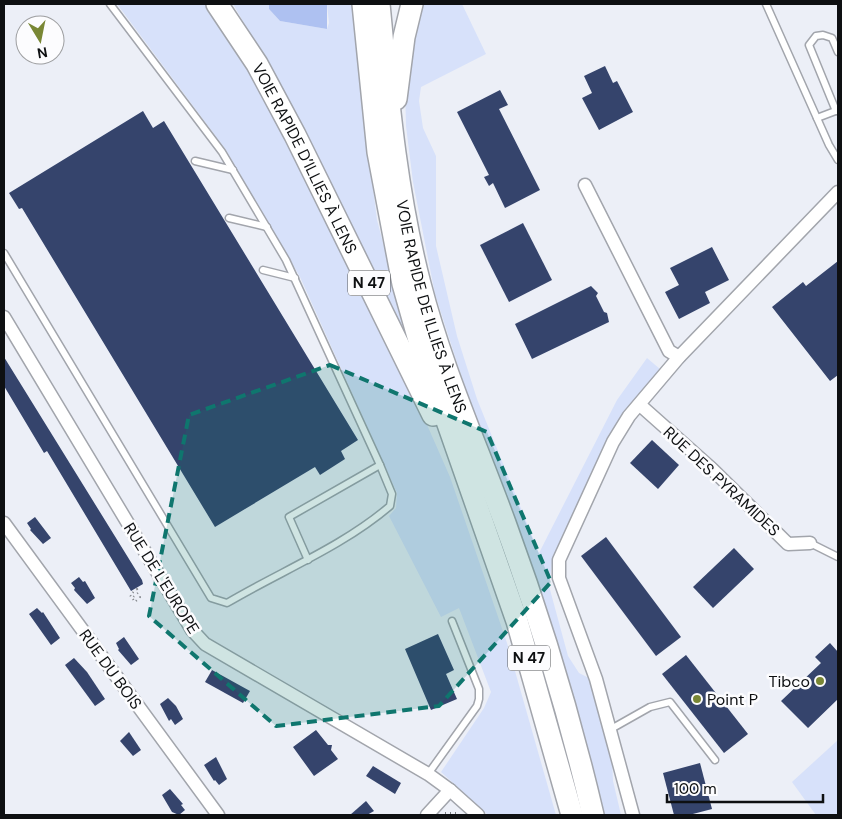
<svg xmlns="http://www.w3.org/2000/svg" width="842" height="819" font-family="'DM Sans',sans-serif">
  <rect width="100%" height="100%" fill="#eceff7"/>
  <!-- green -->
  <g fill="#d7e1fa">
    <polygon points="117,4 207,4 248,68 350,264 413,393 450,477 507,643 556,815 488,815 441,772 484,708 491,692 459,608 441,617 389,516 396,508 397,493 300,277 226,150"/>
    <polygon points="233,4 269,4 269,9 280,21 327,29 329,23 327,4 353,4 357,56 377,220 409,340 407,340 305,130"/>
    <polygon points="420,4 462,4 486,54 421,87 419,101 423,128 436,156 436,246 457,336 477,399 539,553 617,400 647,358 660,369 625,413 557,551 552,563 549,586 568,656 579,673 589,678 612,760 613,781 621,815 602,815 435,294 413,182 406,126 405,86"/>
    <polygon points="838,740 838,815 816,815 792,782"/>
  </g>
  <!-- water -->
  <polygon fill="#aec1f1" points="269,4 327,4 327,29 280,21 269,9"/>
  <!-- building -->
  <g fill="#35446c">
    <polygon points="605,66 613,83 617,81 633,112 599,130 582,98 592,93 584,76"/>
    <polygon points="500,90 508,105 499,109 540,190 505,208 493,183 489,186 484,177 489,175 457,112"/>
    <polygon points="143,111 153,128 164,121 358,440 341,451 345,459 320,475 315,467 215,527 22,208 19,209 9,193"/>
    <polygon points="523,223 552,280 509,302 480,245"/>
    <polygon points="712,247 729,280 705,292 710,303 679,319 665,292 679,285 670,268"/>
    <polygon points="838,261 838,375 830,381 772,307 803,282 806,286"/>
    <polygon points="591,286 598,293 596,296 604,312 607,313 609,322 532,359 515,324"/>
    <polygon points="4,357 142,580 143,584 131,591 47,451 44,453 4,386"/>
    <polygon points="652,440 679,465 658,489 630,463"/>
    <polygon points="35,517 51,538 43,544 30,530 31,529 27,523"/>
    <polygon points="606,537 681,637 656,656 581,556"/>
    <polygon points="734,548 754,569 713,608 693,587"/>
    <polygon points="79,577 83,582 85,581 95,598 87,604 74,590 75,588 71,583"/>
    <polygon points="37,608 42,613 43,612 60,638 51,645 29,614"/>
    <polygon points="438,634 454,670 446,674 457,699 431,710 405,649"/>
    <polygon points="124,637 139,659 131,665 118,650 119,649 116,643"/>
    <polygon points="830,643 838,652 838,699 808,728 781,701 821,663 815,657"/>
    <polygon points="686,655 748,734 724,753 662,674"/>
    <polygon points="74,658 87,672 105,699 95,706 65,665"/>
    <polygon points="212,670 250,691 243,703 205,682"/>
    <polygon points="168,698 176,706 183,719 175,725 171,719 169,721 160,704"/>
    <polygon points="316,730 328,745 332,745 331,750 338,759 314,776 293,747"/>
    <polygon points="129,732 141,750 133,756 120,741"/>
    <polygon points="216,757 227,779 219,785 215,780 214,781 204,765"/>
    <polygon points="700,763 712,809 689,815 674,815 663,773"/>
    <polygon points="373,766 401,783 395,794 366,776"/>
    <polygon points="170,789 183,804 181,805 185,810 179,815 172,812 162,795"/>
    <polygon points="366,801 374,811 367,815 350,815"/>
  </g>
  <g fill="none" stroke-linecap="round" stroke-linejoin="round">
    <defs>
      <g id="service">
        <polyline points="766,4 829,145 838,160"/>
        <polyline points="836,111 809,45 816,36 823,35 832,38 838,52"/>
        <polyline points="817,118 838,110"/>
        <polyline points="195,161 233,170"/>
        <polyline points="229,218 267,227"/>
        <path d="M4 253 211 598 227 603C281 571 342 547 390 506L392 494 380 465 286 260 222 152 110 4"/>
        <polyline points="263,270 295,278"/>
        <polyline points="810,543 838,557"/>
        <polyline points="308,560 289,517 380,465"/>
        <polyline points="611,729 650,707 670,702 715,760"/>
        <polyline points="428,774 477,706 479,699 479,689 452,621"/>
      </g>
      <g id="minor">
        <polyline points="585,185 669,351 679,357"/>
        <polyline points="4,317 192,630 205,644 428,774 450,790 478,815"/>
        <polyline points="640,405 712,469 788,544 810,543"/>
        <polyline points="4,523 218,815"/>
        <polyline points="427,815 450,790"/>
        <polyline points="633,815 596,679 559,578 559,560 613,442 629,416 679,357 838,192"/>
      </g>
      <g id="trunk">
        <path id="s1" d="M217 4 257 64 295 135 433 415"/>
        <polyline points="363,4 378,152 403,284 420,344 517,621 572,815"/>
        <path id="s2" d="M379 4C388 98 396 192 420 284 441 366 476 444 505 523 540 618 570 717 593 815"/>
        <polyline points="396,99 404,37 412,4"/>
      </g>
    </defs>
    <!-- service casing -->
    <use href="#service" stroke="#a2a5ac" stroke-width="9"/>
    <!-- minor casing -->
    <use href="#minor" stroke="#a2a5ac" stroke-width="15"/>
    <!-- trunk casing -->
    <use href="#trunk" stroke="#a2a5ac" stroke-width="24"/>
    <!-- path -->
    <g stroke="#7c7f84" stroke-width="2" stroke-dasharray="1 4" stroke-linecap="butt">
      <polygon points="137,589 139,592 132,598 130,595"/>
      <polyline points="133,599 135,602 140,597 138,595"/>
      <polyline points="445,813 458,813"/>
    </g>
    <!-- service -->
    <use href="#service" stroke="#fff" stroke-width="6"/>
    <!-- minor -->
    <use href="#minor" stroke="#fff" stroke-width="12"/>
    <!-- trunk -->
    <use href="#trunk" stroke="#fff" stroke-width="21"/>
  </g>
  <!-- marked area -->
  <path fill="#0f766e" fill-opacity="0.2" stroke="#0f766e" stroke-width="4" stroke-dasharray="10 6" stroke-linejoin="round" d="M330 365 487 432 551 582 439 706 276 726 149 616 189 415Z"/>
  <!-- markers -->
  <g fill="#798735" stroke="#fcfcfe" stroke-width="2">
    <circle cx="820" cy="681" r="5"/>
    <circle cx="697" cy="699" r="5"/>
  </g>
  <g text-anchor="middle" stroke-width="5" stroke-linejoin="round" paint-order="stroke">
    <!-- shield labels -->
    <g fill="#fcfcfe" stroke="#555759" stroke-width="1">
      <rect x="348" y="270.5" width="42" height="25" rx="4"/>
      <rect x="508" y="645.5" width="42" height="25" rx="4"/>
    </g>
    <g font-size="15" font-weight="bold" fill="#0e1012">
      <text x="369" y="288">N 47</text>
      <text x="529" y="663">N 47</text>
    </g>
    <!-- street labels -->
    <g font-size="16" fill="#0e1012" stroke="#fcfcfe">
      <text dy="6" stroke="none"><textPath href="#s1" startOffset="178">VOIE RAPIDE D’ILLIES À LENS</textPath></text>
      <text dy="6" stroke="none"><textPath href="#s2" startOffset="308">VOIE RAPIDE DE ILLIES À LENS</textPath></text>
      <text transform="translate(722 481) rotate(43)" y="6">RUE DES PYRAMIDES</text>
      <text transform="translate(162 578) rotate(58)" y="6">RUE DE L'EUROPE</text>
      <text transform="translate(111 669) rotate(54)" y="6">RUE DU BOIS</text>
    </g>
    <!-- poi labels -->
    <g font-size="16" fill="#0e1012" stroke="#fcfcfe" text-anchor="end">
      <text x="810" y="687">Tibco</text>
      <text x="707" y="705" text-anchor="start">Point P</text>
    </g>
  </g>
  <!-- border -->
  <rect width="842" height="819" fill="none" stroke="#0e1012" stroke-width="10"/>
  <!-- north arrow -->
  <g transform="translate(40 40) rotate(170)"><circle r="24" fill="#fcfcfe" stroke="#9d9ea0"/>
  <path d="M0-4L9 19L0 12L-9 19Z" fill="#798735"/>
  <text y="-8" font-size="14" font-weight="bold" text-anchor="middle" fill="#0e1012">N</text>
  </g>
  <!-- scale -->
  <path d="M667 794v8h156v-8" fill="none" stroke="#0e1012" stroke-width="2.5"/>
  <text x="674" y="794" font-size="15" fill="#0e1012" stroke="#fcfcfe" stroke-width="4" paint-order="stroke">100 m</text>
</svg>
